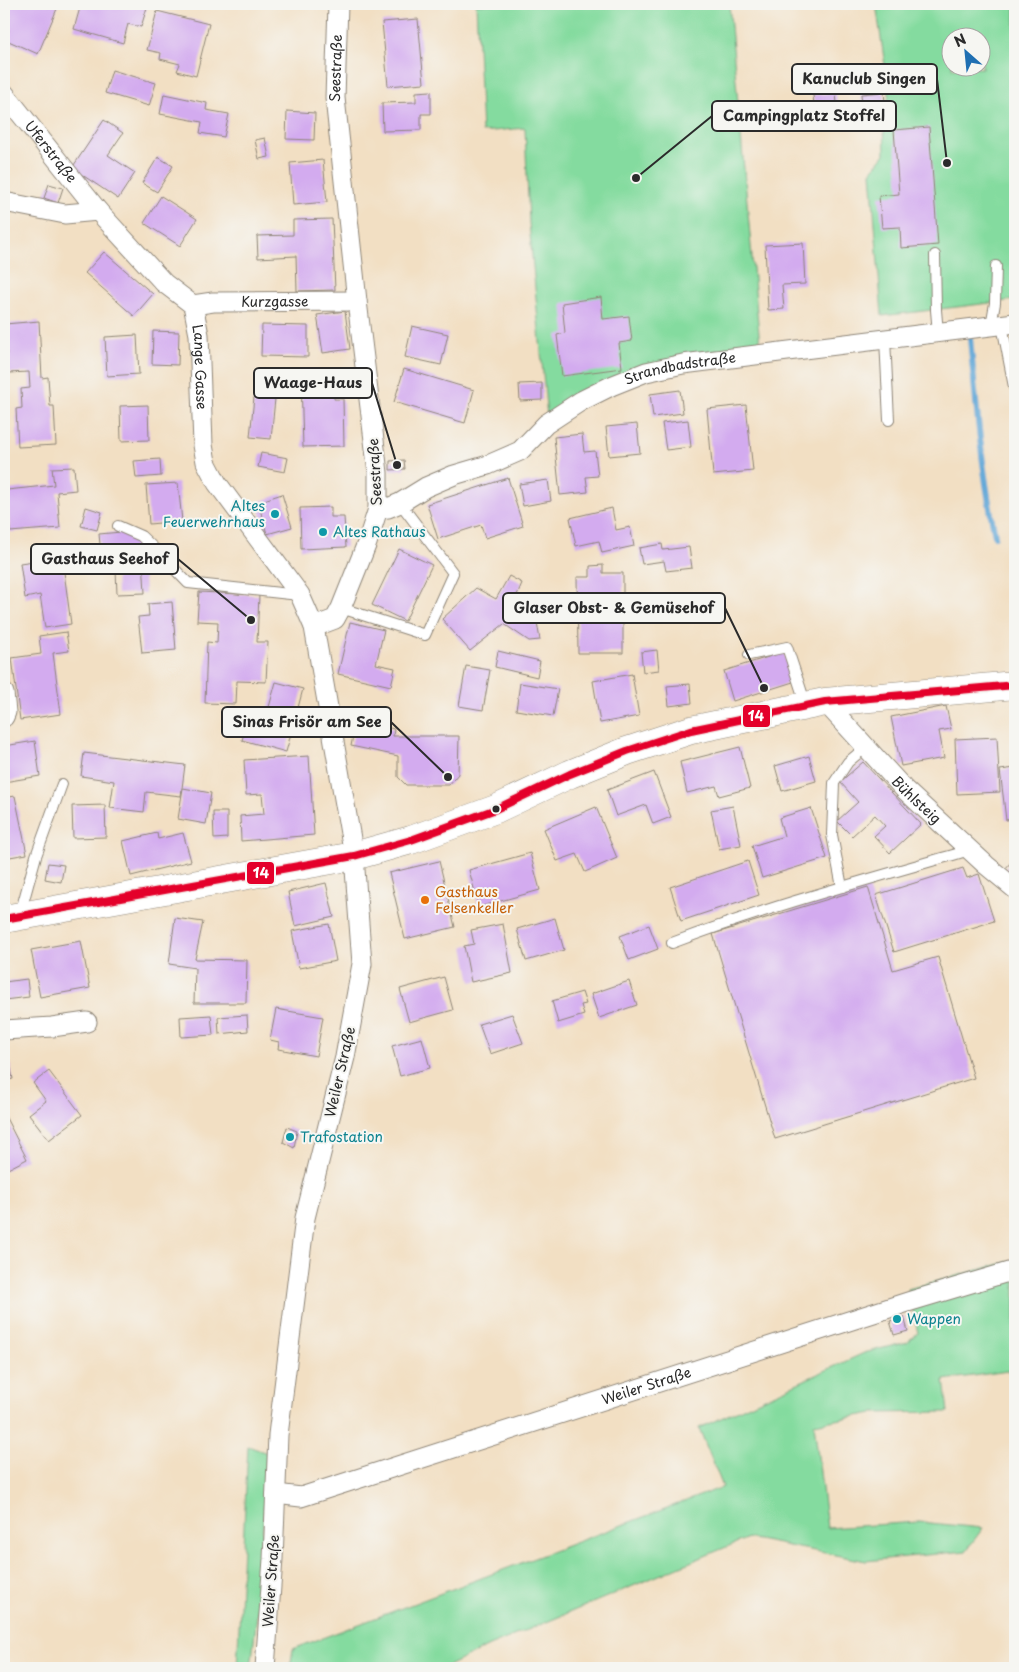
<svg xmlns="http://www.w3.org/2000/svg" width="1019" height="1672" font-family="'Playpen Sans',sans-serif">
  <rect width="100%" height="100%" fill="#f6f6f2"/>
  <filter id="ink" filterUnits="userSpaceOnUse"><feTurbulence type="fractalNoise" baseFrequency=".02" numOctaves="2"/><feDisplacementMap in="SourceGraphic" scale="10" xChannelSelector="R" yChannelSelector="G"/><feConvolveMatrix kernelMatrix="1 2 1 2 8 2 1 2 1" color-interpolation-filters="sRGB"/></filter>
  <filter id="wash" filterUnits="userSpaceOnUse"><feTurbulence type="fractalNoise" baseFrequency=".0096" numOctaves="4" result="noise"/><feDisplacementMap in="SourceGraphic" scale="20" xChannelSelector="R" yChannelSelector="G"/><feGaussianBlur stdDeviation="1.12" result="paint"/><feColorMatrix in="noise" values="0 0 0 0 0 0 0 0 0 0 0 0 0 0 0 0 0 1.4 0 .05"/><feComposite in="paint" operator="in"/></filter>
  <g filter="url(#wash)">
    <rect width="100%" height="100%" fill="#f2dfc3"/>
    <!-- green -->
    <g fill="#84db9f" stroke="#588365" fill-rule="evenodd">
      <polygon points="476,4 729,4 760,345 678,357 547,417 529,223 525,128 482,132"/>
      <path d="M876 4H1015V300L882 316 871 172 885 154 884 124 889 93ZM952 38H982V68H952Z"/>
      <polygon points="1015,1260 1015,1370 944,1380 948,1412 873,1413 814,1424 827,1528 919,1522 983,1528 966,1551 866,1561 748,1538 489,1646 444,1668 290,1668 293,1649 723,1487 699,1428 864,1353 907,1342 918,1333 908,1289"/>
      <polygon points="248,1446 267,1453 259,1596 251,1668 237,1668"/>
    </g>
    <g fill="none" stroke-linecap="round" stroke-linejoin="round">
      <!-- stream -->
      <path stroke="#62a7d7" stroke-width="6" d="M970 338C976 405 982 470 995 536"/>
    </g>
    <g id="blocks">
      <!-- building -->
      <g fill="#d3abef">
        <polygon points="4,4 59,4 38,54 4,39 9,30 4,27"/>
        <polygon points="81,4 148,4 141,27 128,24 123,43 74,29"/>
        <polygon points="385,4 420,4 420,5 385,6"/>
        <polygon points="157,11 209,24 196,76 177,71 180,64 160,59 161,53 147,50"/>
        <polygon points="418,19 424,83 388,86 382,22"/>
        <polygon points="112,70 156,83 149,106 105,93"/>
        <polygon points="431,91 431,114 421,114 421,130 383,131 382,103 416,102 416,92"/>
        <polygon points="884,92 886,113 863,115 861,94"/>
        <polygon points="836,93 838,115 815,117 813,95"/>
        <polygon points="164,94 207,103 206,110 229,114 224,137 200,133 202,122 160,114"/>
        <polygon points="287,111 315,113 314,140 286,139"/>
        <polygon points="104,120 123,133 108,155 135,173 118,199 72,168"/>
        <polygon points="929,127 938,245 901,248 900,227 882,228 879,196 899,194 894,130"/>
        <polygon points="265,138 269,157 259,159 255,140"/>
        <polygon points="158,157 173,166 157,192 142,183"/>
        <polygon points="323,160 327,202 293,205 290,163"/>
        <polygon points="49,184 63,188 58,203 44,198"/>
        <polygon points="161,196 197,219 180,246 144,223"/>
        <polygon points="332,219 335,290 297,291 296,256 258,258 257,236 293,235 293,220"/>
        <polygon points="803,243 805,284 782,285 784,309 768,310 765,245"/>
        <polygon points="104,252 153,294 134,316 85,273"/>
        <polygon points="601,297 603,319 629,316 632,341 619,343 622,368 562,376 557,335 565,333 562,303"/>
        <polygon points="345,311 350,349 323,353 317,315"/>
        <polygon points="39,321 42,378 48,377 50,406 54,406 56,445 18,447 16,409 22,408 21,389 30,388 29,372 8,373 5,324"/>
        <polygon points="262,325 308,326 308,357 261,356"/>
        <polygon points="412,326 448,334 441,365 405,357"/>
        <polygon points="153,331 179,332 178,365 152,364"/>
        <polygon points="137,335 139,374 107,376 105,337"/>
        <polygon points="404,369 474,390 465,423 394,402"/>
        <polygon points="334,378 334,399 343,399 344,446 303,447 301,379"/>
        <polygon points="542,383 542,400 520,401 519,384"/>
        <polygon points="680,390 683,413 653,417 650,394"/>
        <polygon points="254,397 275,399 271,439 250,437"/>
        <polygon points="148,405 149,440 121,441 120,406"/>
        <polygon points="746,405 753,471 713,475 707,409"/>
        <polygon points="688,420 691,447 666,450 662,423"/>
        <polygon points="637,424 640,453 609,456 606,427"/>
        <polygon points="582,434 584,452 595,451 598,476 586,477 588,492 560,495 554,437"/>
        <polygon points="261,453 288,458 285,472 258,467"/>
        <polygon points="160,459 161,476 136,478 134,461"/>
        <polygon points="404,460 405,469 390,470 390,461"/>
        <polygon points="74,467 76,490 57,492 60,528 10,532 7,490 54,485 52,468"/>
        <polygon points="508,478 523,526 485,538 481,525 438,539 427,504"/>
        <polygon points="548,480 551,501 523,506 519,484"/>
        <polygon points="178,483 182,521 149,524 146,485"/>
        <polygon points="282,494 292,527 267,534 258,502"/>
        <polygon points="86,507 102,512 97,530 81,526"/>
        <polygon points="331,507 331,517 344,517 346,547 301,549 300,508"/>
        <polygon points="612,508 616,530 630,527 634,546 602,553 599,541 576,546 570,518"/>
        <polygon points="121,532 142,542 145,593 117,594 116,570 112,565 102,566 99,534"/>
        <polygon points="662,544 663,550 689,547 692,568 666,571 664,561 642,564 639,548"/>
        <polygon points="399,549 432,565 405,621 372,605"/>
        <polygon points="62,557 71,624 45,628 40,595 25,598 20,563"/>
        <polygon points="603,565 603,573 623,573 623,653 578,653 577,577 590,577 590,566"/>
        <polygon points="509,576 522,583 513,605 537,622 540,640 529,641 504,624 470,651 442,619 476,588 496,599"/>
        <polygon points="199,592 259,595 257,642 268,642 266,682 237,681 236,704 205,703 207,642 217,643 218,622 197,621"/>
        <polygon points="172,602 176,650 142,653 138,617 149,616 148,604"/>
        <polygon points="350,622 384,630 376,664 395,668 391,686 338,674"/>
        <polygon points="66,632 69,651 53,653 61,714 20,720 12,658 41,654 39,636"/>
        <polygon points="657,650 659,670 643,672 641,652"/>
        <polygon points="498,651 540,661 537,677 495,667"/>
        <polygon points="784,652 793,682 733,701 724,671"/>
        <polygon points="466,666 490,670 483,710 459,706"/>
        <polygon points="632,674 639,716 600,723 593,681"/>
        <polygon points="276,682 303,689 286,752 242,740 248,720 264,725"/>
        <polygon points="520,683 558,689 553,716 516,710"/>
        <polygon points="690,684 692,703 669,706 667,686"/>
        <polygon points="946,706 951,729 939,731 944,758 901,766 891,717"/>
        <polygon points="356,720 394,729 393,736 459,736 458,774 449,785 406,785 398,777 398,756 351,746"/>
        <polygon points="997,737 1000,792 957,794 955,739"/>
        <polygon points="35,741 40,776 4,782 4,746"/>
        <polygon points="740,747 750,788 719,796 716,786 687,793 680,762"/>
        <polygon points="84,753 185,765 181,796 146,792 144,812 110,808 114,781 81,776"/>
        <polygon points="309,756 314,835 241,841 240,816 264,814 262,794 246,795 244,760"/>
        <polygon points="809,756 816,781 782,791 775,766"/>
        <polygon points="863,762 921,824 890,853 874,836 885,826 875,815 852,836 837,821 858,802 840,782"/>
        <polygon points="1015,768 1015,819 1006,820 1000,770"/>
        <polygon points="654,772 671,817 653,824 646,805 616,816 607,790"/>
        <polygon points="183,788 211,793 206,824 178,819"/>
        <polygon points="15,796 27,854 4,858 4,798"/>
        <polygon points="105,805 106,837 73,838 72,806"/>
        <polygon points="733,806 741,845 719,849 711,810"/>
        <polygon points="596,807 617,858 585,872 577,854 557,861 544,829"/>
        <polygon points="811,808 827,858 762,878 752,846 784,836 779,818"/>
        <polygon points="213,812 227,812 227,838 214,839"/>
        <polygon points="157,833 158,839 183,833 191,861 131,876 123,841"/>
        <polygon points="530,853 540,890 479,907 469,870"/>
        <polygon points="439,861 455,927 405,939 389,873"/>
        <polygon points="748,861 759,895 681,921 670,887"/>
        <polygon points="1012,861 1015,864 1015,878 1005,869"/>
        <polygon points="48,863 64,865 61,882 45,879"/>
        <polygon points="963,868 967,878 979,874 994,921 894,952 876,895"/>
        <polygon points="326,883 334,917 295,926 288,892"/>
        <polygon points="868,887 893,970 938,957 974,1078 775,1139 713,934"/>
        <polygon points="175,918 203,922 195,959 247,960 246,1003 194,1003 195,968 169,964"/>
        <polygon points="555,918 564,950 526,961 517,929"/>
        <polygon points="329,924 336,961 299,968 292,931"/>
        <polygon points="503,924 512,973 471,982 464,946 474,944 471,930"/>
        <polygon points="649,925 658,949 629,960 620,936"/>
        <polygon points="81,941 90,988 40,997 31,950"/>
        <polygon points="444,977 453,1010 409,1022 400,989"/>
        <polygon points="27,979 29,997 4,1000 4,982"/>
        <polygon points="629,981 637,1005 599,1018 591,994"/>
        <polygon points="582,992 586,1004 581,1005 584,1015 558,1023 552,1001"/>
        <polygon points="276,1009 323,1017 316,1056 278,1049 279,1042 270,1040"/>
        <polygon points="512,1014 523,1043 490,1054 479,1024"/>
        <polygon points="211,1015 213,1035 181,1037 180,1017"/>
        <polygon points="247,1015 248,1031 219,1034 218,1017"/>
        <polygon points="422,1038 430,1068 400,1076 392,1046"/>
        <polygon points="6,1045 13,1079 4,1081 4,1046"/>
        <polygon points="49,1071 82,1115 49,1140 29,1114 46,1101 33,1083"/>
        <polygon points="4,1114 27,1159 4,1171"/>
        <polygon points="287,1127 297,1131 294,1148 283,1142"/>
        <polygon points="904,1317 908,1331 894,1335 890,1321"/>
      </g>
    </g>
  </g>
  <g filter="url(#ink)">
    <use href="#blocks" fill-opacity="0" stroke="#8e8577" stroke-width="1"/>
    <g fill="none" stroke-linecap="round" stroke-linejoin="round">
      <defs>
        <g id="lane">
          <polyline points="935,255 936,310 938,333"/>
          <polyline points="1002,325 1014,387"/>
          <polyline points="991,326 995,303 996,266"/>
          <polyline points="885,339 889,420"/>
          <polyline points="118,526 141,536 160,554 188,583 299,595"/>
          <polyline points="341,608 425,635 453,573 400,503"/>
          <polyline points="749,655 787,647 806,705"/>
          <polyline points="842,887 832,835 834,783 848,762 866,747"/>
          <polyline points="20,914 36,856 62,784"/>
          <path d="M672 943C769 906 870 879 970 850"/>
        </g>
        <g id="street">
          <path id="s1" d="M4 93 98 211"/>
          <path id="s2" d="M4 202 65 214 98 211 164 283 193 305 199 335 203 445 206 462 217 483 300 595 314 627 354 856 362 964 345 1057 305 1218 278 1435 273 1559 265 1668"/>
          <path id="s3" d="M193 305 213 302 357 301"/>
          <path id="s4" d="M378 509 388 508 400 503 426 487 454 475 488 465 520 451 546 424 581 401 611 386 646 372 683 364 1015 323"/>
          <path id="s5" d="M314 627 335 619 341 608 367 543 378 509V473L357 301 335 98 338 4"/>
          <polyline points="4,693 6,712 4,717"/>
          <path id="s6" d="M825 702 905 790 986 865 1015 889"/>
          <polyline points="4,1030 52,1027 87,1022"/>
          <path id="s7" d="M276 1494 301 1497 911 1301 1015 1270"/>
        </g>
        <polyline id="secondary" points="4,919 354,856 411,840 496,809 570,774 627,751 691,730 825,702 1015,685"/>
      </defs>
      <!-- lane casing -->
      <use href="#lane" stroke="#8e8577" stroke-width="12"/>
      <!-- street casing -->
      <use href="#street" stroke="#8e8577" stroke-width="21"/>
      <!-- secondary casing -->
      <use href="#secondary" stroke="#8e8577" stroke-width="29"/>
      <!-- lane -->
      <use href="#lane" stroke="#fff" stroke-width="10"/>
      <!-- street -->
      <use href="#street" stroke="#fff" stroke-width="19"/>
      <!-- secondary -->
      <use href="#secondary" stroke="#fff" stroke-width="28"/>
      <defs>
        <polyline id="bus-1" points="4,919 354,856 411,840 496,809 570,774 627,751 691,730 825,702 1015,685"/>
      </defs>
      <!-- bus-1 casing -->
      <use href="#bus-1" stroke="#f6f6f2" stroke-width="11"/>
      <!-- bus-1 -->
      <use href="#bus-1" stroke="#e4002b" stroke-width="8"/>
    </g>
  </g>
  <!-- markers -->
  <g fill="#0f9aa8" stroke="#f6f6f2" stroke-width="2">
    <circle cx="275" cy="514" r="5"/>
    <circle cx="323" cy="532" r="5"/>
    <circle cx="290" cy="1137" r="5"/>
    <circle cx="897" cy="1319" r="5"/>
  </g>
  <circle fill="#2b2b2b" stroke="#f6f6f2" stroke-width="2" cx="496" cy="809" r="4.5"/>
  <circle fill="#e8710a" stroke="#f6f6f2" stroke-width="2" cx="425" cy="900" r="5"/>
  <g text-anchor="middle" stroke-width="4" stroke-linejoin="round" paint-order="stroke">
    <!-- street labels -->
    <g font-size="14" fill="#2b2b2b" stroke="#f6f6f2">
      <text dy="5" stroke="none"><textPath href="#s5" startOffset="584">Seestraße</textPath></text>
      <text dy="5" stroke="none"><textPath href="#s1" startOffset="75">Uferstraße</textPath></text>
      <text dy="5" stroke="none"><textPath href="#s3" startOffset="82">Kurzgasse</textPath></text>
      <text dy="5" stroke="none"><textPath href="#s2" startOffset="292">Lange Gasse</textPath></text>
      <text dy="5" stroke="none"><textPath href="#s4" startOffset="339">Strandbadstraße</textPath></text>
      <text transform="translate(375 472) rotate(-93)" y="5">Seestraße</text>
      <text dy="5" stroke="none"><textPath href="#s6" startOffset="134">Bühlsteig</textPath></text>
      <text transform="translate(340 1072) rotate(-77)" y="5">Weiler Straße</text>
      <text dy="5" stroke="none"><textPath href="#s7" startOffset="388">Weiler Straße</textPath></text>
      <text transform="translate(271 1581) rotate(-86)" y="5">Weiler Straße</text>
    </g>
    <!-- culture labels -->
    <g font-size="14" fill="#0d838f" stroke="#f6f6f2" text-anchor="start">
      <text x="265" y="511" text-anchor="end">Altes<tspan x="265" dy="16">Feuerwehrhaus</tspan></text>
      <text x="333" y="537">Altes Rathaus</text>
      <text x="300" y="1142">Trafostation</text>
      <text x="907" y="1324">Wappen</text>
    </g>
    <!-- food labels -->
    <g font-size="14" fill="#c56008" stroke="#f6f6f2" text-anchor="start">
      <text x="435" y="897">Gasthaus<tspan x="435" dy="16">Felsenkeller</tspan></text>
    </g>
  </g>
  <!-- callouts -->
  <path fill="none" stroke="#2b2b2b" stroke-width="2" d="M947 163L937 79M636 178L712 116M397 465L372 383M251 620L178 559M764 688L725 608M448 777L391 722"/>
  <g fill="#2b2b2b" stroke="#f6f6f2" stroke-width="2">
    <circle cx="947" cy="163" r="5"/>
    <circle cx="636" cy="178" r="5"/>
    <circle cx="397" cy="465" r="5"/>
    <circle cx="251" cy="620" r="5"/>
    <circle cx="764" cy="688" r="5"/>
    <circle cx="448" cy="777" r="5"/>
  </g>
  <g fill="#f6f6f2" stroke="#2b2b2b" stroke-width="2">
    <rect x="792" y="64" width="145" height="30" rx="5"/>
    <rect x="712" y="101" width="184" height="30" rx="5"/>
    <rect x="254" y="368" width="118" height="30" rx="5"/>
    <rect x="31" y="544" width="147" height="30" rx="5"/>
    <rect x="503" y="593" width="222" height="30" rx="5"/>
    <rect x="222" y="707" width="169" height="30" rx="5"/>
  </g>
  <g font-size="15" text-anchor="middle" font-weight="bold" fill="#2b2b2b">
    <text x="864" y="84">Kanuclub Singen</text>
    <text x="804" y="121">Campingplatz Stoffel</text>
    <text x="313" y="388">Waage-Haus</text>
    <text x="105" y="564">Gasthaus Seehof</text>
    <text x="614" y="613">Glaser Obst- &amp; Gemüsehof</text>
    <text x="307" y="727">Sinas Frisör am See</text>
  </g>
  <g stroke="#f6f6f2" stroke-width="2">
    <rect x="742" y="704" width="29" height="24" rx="5" fill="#e4002b"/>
    <rect x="246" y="861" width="29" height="24" rx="5" fill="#e4002b"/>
  </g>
  <g font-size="14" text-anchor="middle" font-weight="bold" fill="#fff">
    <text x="756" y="721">14</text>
    <text x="261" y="878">14</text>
  </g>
  <!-- margin -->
  <rect width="1019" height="1672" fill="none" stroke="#f6f6f2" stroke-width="20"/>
  <!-- north arrow -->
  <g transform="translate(966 52) rotate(333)"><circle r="24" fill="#f6f6f2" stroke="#a5a5a2"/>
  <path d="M0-4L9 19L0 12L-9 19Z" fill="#1f6fb2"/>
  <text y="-8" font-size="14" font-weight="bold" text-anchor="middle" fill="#2b2b2b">N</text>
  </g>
</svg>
